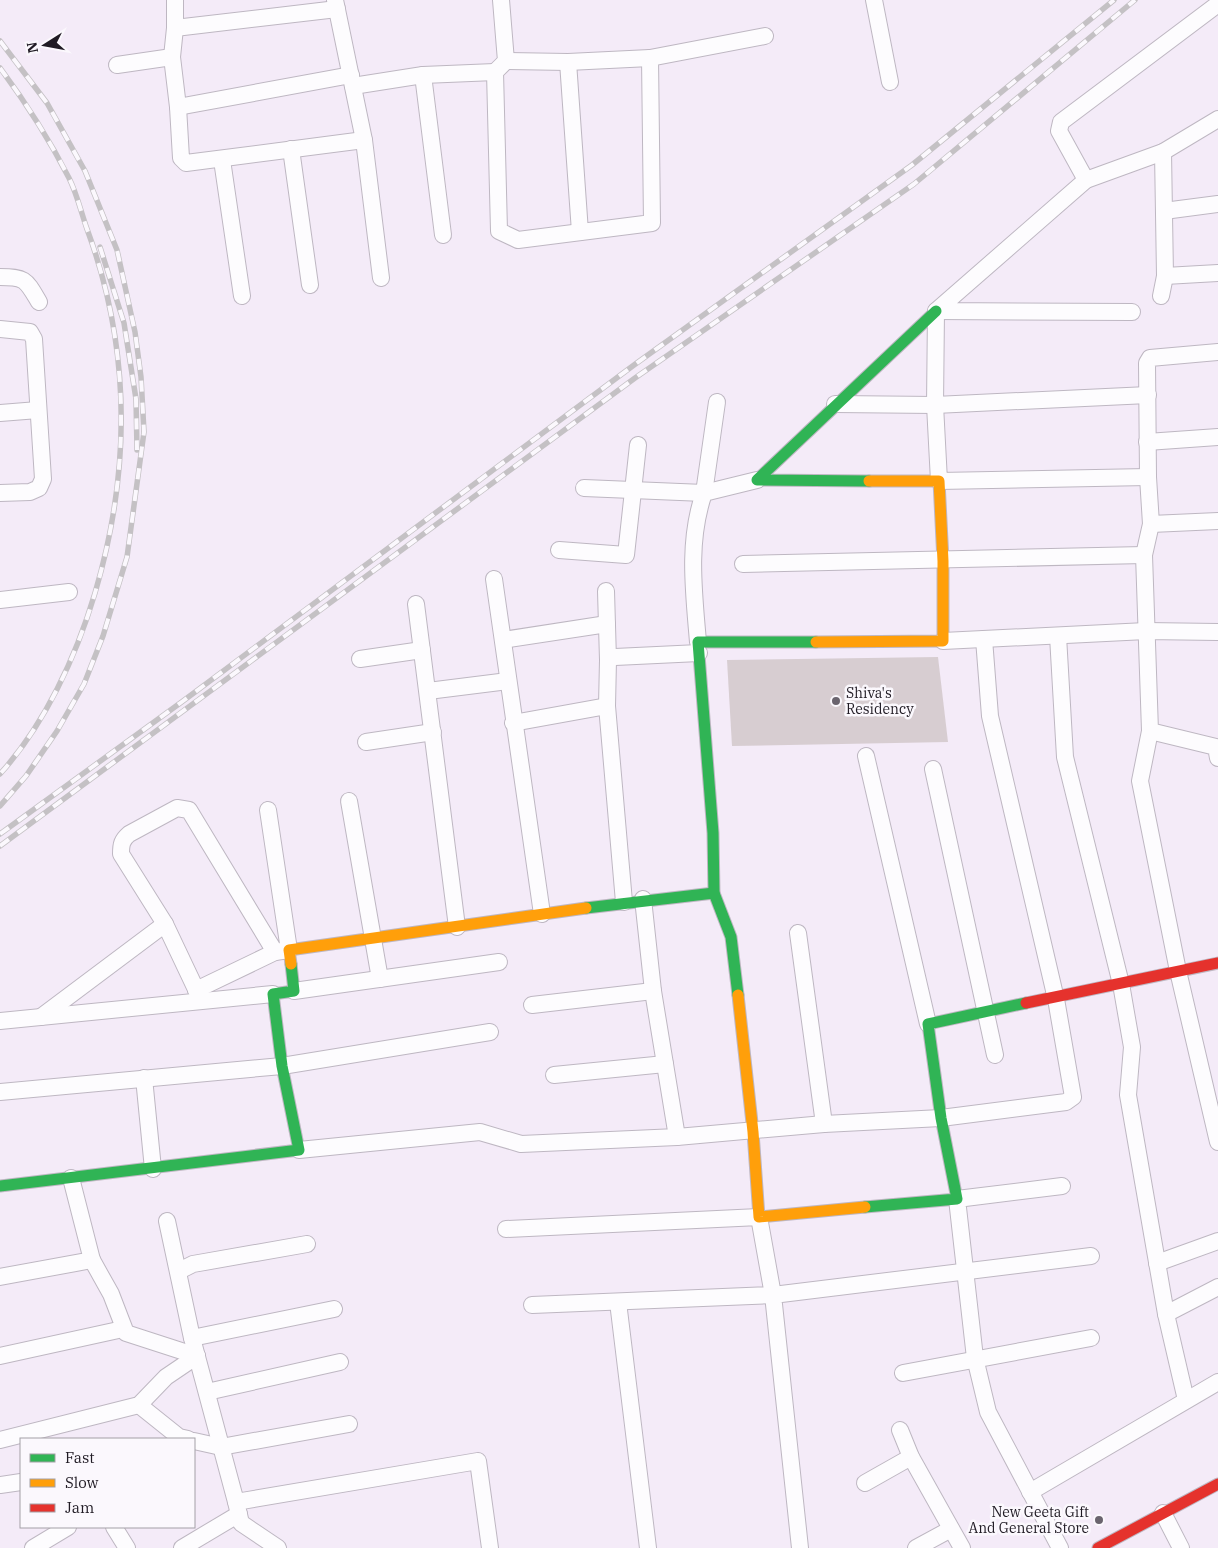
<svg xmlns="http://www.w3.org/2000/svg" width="1218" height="1548" font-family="'IBM Plex Serif',serif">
  <rect width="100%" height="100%" fill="#f4ebf8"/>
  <!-- building -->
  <polygon fill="#d7cdd1" points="938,657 948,742 732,746 727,660"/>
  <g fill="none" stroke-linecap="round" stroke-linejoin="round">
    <defs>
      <g id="street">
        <polyline points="175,0 175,28 172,57 178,107 181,158 186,163 364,140"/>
        <polyline points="335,0 364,140 381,278"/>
        <polyline points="501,0 506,61 495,72 499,231 518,240 652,223 650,58 765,36"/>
        <polyline points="874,0 890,82"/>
        <polyline points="175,28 337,9"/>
        <polyline points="506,61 568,62 650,58"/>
        <polyline points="568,62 580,232"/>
        <polyline points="117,65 172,57"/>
        <polyline points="423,75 443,235"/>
        <polyline points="353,86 423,75 495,72"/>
        <polyline points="178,107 351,75"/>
        <polyline points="291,149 310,285"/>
        <polyline points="222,160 242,296"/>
        <polyline points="1086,180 1059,131 1061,122 1218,4"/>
        <polyline points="1164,211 1218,204"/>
        <polyline points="1165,276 1218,273"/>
        <path d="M0 277C26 277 26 280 39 302"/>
        <polyline points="1161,296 1165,276 1163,152"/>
        <polyline points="936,311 935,405 939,481 1148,477"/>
        <polyline points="1132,312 936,311 1086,180 1163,152 1218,119"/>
        <polyline points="0,329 30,332 34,339 43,479 39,488 30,492 0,493"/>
        <polyline points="1218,352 1150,358 1147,363 1148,477 1151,524 1144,555 1150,731 1216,747 1218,758"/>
        <polyline points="835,404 935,405 1148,395"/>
        <polyline points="0,413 38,410"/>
        <polyline points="1147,442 1218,437"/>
        <polyline points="584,488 704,493 717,402"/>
        <polyline points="1151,524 1218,521"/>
        <polyline points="559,550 626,555 638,445"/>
        <polyline points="743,564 1144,555"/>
        <polyline points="494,579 542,914"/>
        <polyline points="606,591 608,660"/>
        <polyline points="0,600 69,592"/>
        <polyline points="416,604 457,927"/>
        <polyline points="1058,636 1065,757 1121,984 1132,1047 1128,1095 1166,1314 1186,1400"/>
        <polyline points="503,640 607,624"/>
        <polyline points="943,641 1146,631 1218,632"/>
        <path d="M698 642C694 593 687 542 704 493L757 480"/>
        <polyline points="360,659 422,650"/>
        <polyline points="428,691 508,681"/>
        <polyline points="513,723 607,706"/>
        <polyline points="1150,731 1140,781 1178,971 1218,1142"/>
        <polyline points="366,742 433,732"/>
        <polyline points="866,756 928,1024"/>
        <polyline points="933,769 995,1055"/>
        <polyline points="349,801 380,979"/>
        <polyline points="624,902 607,706 608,660 615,657 699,653"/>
        <polyline points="798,933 824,1124"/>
        <polyline points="196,990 275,952"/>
        <polyline points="294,991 499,962"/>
        <path d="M201 1000 165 924 121 854C121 844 122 840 129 834L177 808 189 810 275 952 289 950 268 810"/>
        <polyline points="532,1005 653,991"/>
        <polyline points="41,1017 165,924"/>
        <polyline points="0,1021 273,994"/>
        <polyline points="554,1075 665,1064"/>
        <polyline points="144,1078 153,1169"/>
        <polyline points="0,1092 282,1066 490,1032"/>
        <polyline points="677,1137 824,1124 941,1118 1066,1102 1073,1097 1056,999 990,716 984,639"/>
        <polyline points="299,1150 480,1132 521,1144 677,1137 653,991 643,899"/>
        <polyline points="167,1221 192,1338 236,1502 478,1461 490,1548"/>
        <polyline points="506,1229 759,1217 773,1295 532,1305"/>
        <polyline points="92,1260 111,1294 126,1333 197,1356"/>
        <polyline points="1157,1263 1218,1241"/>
        <polyline points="179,1271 193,1264 307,1244"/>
        <polyline points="0,1277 92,1260 71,1178"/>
        <polyline points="618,1302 648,1548"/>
        <polyline points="1166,1314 1218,1287"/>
        <polyline points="192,1338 334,1309"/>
        <polyline points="0,1356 123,1329"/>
        <polyline points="903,1373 1091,1338"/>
        <polyline points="207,1392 340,1362"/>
        <polyline points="139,1405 179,1437 188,1439"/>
        <polyline points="900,1430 911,1457 962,1548"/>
        <polyline points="0,1440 139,1405 166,1377 197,1356"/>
        <polyline points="194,1441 221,1447 349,1424"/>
        <polyline points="865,1483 911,1457"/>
        <polyline points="0,1485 21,1482"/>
        <polyline points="1030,1492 1218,1382"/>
        <polyline points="236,1502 241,1523 278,1548"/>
        <polyline points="1163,1513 1181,1548"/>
        <polyline points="114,1527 127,1548"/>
        <polyline points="33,1548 68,1527"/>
        <polyline points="182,1548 239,1514"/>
        <polyline points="800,1548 773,1295 1091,1256"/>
        <polyline points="916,1548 951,1529"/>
        <polyline points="1060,1548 988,1412 975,1358 957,1199 1062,1186"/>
      </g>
      <g id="fast">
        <polyline points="869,481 757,480 936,311"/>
        <polyline points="586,908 714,893"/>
        <polyline points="738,995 731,937 714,893 713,833 698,642 816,642"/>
        <polyline points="0,1186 299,1150 282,1066 273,994 294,991 291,964"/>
        <polyline points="865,1207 957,1199 941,1118 928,1024 1026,1003"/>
      </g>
      <g id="slow">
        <polyline points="816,642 943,641 943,561 939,481 869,481"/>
        <polyline points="291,964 289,950 586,908"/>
        <polyline points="738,995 753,1132 759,1217 865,1207"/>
      </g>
      <g id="jam">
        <polyline points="1026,1003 1218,963"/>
        <polyline points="1098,1548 1218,1484"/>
      </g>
    </defs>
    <!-- street casing -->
    <use href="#street" stroke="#beb7c2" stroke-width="18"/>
    <!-- fast casing -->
    <use href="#fast" stroke="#beb7c2" stroke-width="13"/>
    <!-- slow casing -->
    <use href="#slow" stroke="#beb7c2" stroke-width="13"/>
    <!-- jam casing -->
    <use href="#jam" stroke="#beb7c2" stroke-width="13"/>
    <!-- street -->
    <use href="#street" stroke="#fdfcfe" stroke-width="16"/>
    <!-- fast -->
    <use href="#fast" stroke="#30b455" stroke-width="11"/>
    <!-- slow -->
    <use href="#slow" stroke="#ff9f0a" stroke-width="11"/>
    <!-- jam -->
    <use href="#jam" stroke="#e5322d" stroke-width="11"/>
    <defs>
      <g id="rail">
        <polyline points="0,41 47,103 85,171 117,250 135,332 141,377 144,432 127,557 103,636 84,684 57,731 26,776 0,806"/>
        <path d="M0 68C26 103 49 139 69 178 77 194 81 212 87 229 131 348 131 471 95 593 76 657 45 724 0 774"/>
        <polyline points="100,247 124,323 136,399 137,450"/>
        <polyline points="0,834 183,701 634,365 912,165 1114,0"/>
        <polyline points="0,846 635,378 914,184 1135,0"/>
      </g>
    </defs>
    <!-- rail casing -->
    <use href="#rail" stroke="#c4c1c4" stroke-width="5.5"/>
    <!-- rail -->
    <use href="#rail" stroke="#fbf8fd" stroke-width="4" stroke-dasharray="11" stroke-linecap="butt"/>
  </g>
  <!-- markers -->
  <g fill="#6a646e" stroke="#fbf8fd" stroke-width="2">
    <circle cx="836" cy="701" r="5"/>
    <circle cx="1099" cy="1520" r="5"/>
  </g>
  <g text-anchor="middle" stroke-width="5" stroke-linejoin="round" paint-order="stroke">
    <!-- poi labels -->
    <g font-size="14" fill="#201b24" stroke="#fbf8fd" text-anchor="start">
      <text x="846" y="698">Shiva's<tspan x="846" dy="16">Residency</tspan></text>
      <text x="1089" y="1517" text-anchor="end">New Geeta Gift<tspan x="1089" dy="16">And General Store</tspan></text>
    </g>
  </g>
  <!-- legend -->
  <rect x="20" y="1438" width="175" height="90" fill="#fbf8fd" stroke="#a3a0a6"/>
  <rect x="30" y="1454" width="25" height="8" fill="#30b455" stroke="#a3a0a6"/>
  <text x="65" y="1463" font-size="15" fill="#201b24">Fast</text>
  <rect x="30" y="1479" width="25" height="8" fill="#ff9f0a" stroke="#a3a0a6"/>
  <text x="65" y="1488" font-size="15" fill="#201b24">Slow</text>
  <rect x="30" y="1504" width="25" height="8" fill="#e5322d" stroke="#a3a0a6"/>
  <text x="65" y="1513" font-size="15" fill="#201b24">Jam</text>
  <!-- north arrow -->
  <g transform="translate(45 45) rotate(259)" stroke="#fbf8fd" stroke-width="4" paint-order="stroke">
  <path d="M0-4L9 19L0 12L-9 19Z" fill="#201b24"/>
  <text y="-8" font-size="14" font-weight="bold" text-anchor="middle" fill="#201b24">N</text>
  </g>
</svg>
